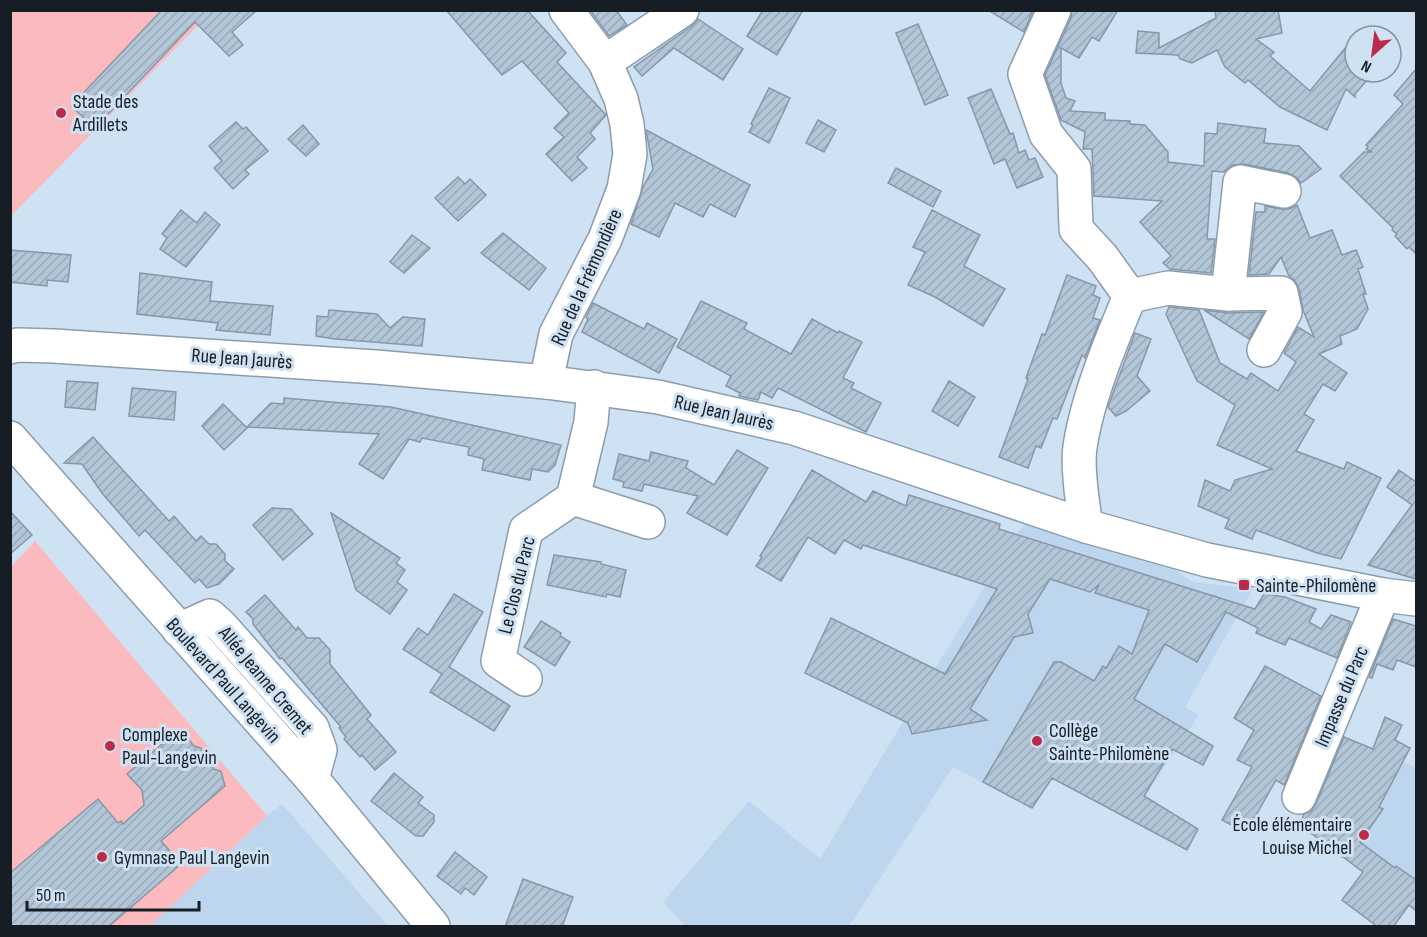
<svg xmlns="http://www.w3.org/2000/svg" width="1427" height="937" font-family="'Sofia Sans Condensed',sans-serif">
  <defs>
    <pattern id="building-hatch" width="6" height="6" patternUnits="userSpaceOnUse" patternTransform="scale(1.5)"><rect width="6" height="6" fill="#b3c6d7"/><path d="M-1 1l2-2M0 6l6-6M5 7l2-2" fill="none" stroke="#99aab8"/></pattern>
  </defs>
  <rect width="100%" height="100%" fill="#cfe2f3"/>
  <!-- built -->
  <g fill="#bed6ed">
    <polygon points="1029,520 1161,560 1193,582 1253,589 1185,707 1199,715 1130,819 1052,778 1032,808 953,767 849,926 685,926 663,902 749,801 820,859 1018,532"/>
    <polygon points="1403,761 1416,768 1416,911 1300,825 1326,762 1334,768 1398,770"/>
    <polygon points="282,804 388,926 150,926 267,816"/>
  </g>
  <!-- grass -->
  <g fill="#fbbabd">
    <polygon points="11,11 212,11 11,216"/>
    <polygon points="35,541 267,816 150,926 11,926 10,568"/>
  </g>
  <!-- building -->
  <g fill="url(#building-hatch)" stroke="#8697a8" stroke-width="1.5">
    <polygon points="162,10 257,10 232,32 243,45 229,56 195,22 95,128 71,106"/>
    <polygon points="446,10 527,10 566,53 557,62 606,115 590,133 595,139 577,157 587,168 572,181 546,154 564,137 554,128 569,113 522,61 502,75"/>
    <polygon points="590,10 616,10 627,25 609,36"/>
    <polygon points="763,10 803,10 777,55 747,36"/>
    <polygon points="988,10 1033,10 1024,32"/>
    <polygon points="1072,10 1118,10 1099,41 1092,37 1079,58 1061,48 1061,83 1066,98 1075,101 1070,111 1105,113 1105,120 1130,121 1130,124 1145,125 1168,152 1168,162 1204,166 1205,133 1217,134 1218,123 1266,129 1264,143 1299,146 1321,169 1301,183 1296,177 1288,173 1244,164 1233,165 1224,172 1212,171 1207,239 1215,239 1211,273 1170,269 1163,263 1171,256 1140,222 1162,201 1094,196 1092,149 1083,149 1085,132 1061,120 1045,75 1071,18"/>
    <polygon points="1215,10 1278,10 1282,33 1256,39 1274,52 1270,56 1310,91 1355,36 1355,72 1374,72 1355,94 1355,97 1346,89 1327,130 1280,107 1248,80 1245,83 1225,67 1217,50 1192,63 1180,59 1178,55 1136,53 1138,31 1159,33 1159,48 1216,18"/>
    <polygon points="698,19 743,49 723,80 674,48 642,76 634,67 692,26"/>
    <polygon points="918,24 948,95 925,105 896,33"/>
    <polygon points="1416,69 1416,254 1409,247 1407,249 1395,236 1397,234 1392,230 1393,228 1340,176 1364,152 1372,152 1366,149 1368,147 1366,145 1403,104 1394,95"/>
    <polygon points="769,88 790,98 769,143 749,132 753,125 751,124"/>
    <polygon points="991,89 1010,134 1013,133 1019,153 1025,150 1029,160 1035,158 1043,177 1017,188 1005,159 994,164 968,98"/>
    <polygon points="818,120 836,130 824,152 806,143"/>
    <polygon points="236,122 243,129 246,127 268,151 245,170 249,174 233,189 214,168 222,161 209,146"/>
    <polygon points="303,125 319,144 306,156 288,139"/>
    <polygon points="646,130 750,185 735,217 710,204 703,217 675,203 659,237 631,224 643,187 653,169"/>
    <polygon points="896,168 941,191 933,207 888,183"/>
    <polygon points="458,177 465,184 470,179 486,195 458,221 435,198"/>
    <polygon points="1297,205 1310,238 1332,230 1342,255 1356,250 1363,267 1358,269 1366,294 1363,294 1368,309 1357,329 1340,336 1342,344 1319,354 1347,373 1335,391 1323,384 1304,414 1314,420 1296,451 1344,469 1347,462 1381,478 1341,559 1317,553 1256,530 1252,539 1225,528 1229,519 1198,506 1205,480 1230,491 1235,480 1272,469 1217,445 1235,405 1197,381 1166,314 1169,307 1199,310 1220,363 1247,379 1251,373 1278,391 1296,362 1284,353 1298,327 1314,337 1303,310 1299,289 1295,281 1289,276 1281,257 1269,274 1249,275 1256,212 1265,212 1265,206 1281,209 1289,209"/>
    <polygon points="181,210 197,223 205,212 220,225 186,267 160,249 167,238 162,234"/>
    <polygon points="932,210 980,235 964,266 1005,289 983,326 935,297 908,285 925,252 913,247"/>
    <polygon points="503,233 546,268 529,290 481,253"/>
    <polygon points="412,235 430,248 404,273 390,262"/>
    <polygon points="10,250 71,255 68,282 47,280 47,286 10,282"/>
    <polygon points="140,273 212,282 210,301 273,306 270,335 216,330 218,323 137,314"/>
    <polygon points="1067,275 1096,286 1093,295 1100,298 1093,318 1100,320 1085,358 1082,355 1057,419 1053,418 1041,448 1036,446 1028,468 999,457 1028,379 1026,378 1042,334 1045,335"/>
    <polygon points="701,301 747,323 744,329 791,354 812,319 838,333 839,331 862,342 843,378 854,383 851,388 881,403 866,432 778,388 772,398 761,392 758,400 739,396 740,393 726,386 731,376 677,347"/>
    <polygon points="593,303 644,329 647,323 677,339 659,373 582,332 588,319 586,317"/>
    <polygon points="329,310 377,314 390,328 403,317 425,319 422,346 335,339 316,336 317,316 328,317"/>
    <polygon points="1204,310 1228,313 1264,312 1249,339"/>
    <polygon points="1135,333 1151,339 1137,376 1150,391 1126,411 1116,416 1108,407"/>
    <polygon points="67,381 98,383 95,410 65,407"/>
    <polygon points="949,381 975,397 958,426 932,411"/>
    <polygon points="132,388 176,392 174,420 129,416"/>
    <polygon points="284,398 391,407 561,445 555,465 548,472 532,469 530,480 482,470 484,459 468,455 469,447 422,438 420,442 409,439 383,479 359,464 379,434 247,427 271,403 284,404"/>
    <polygon points="223,404 247,428 224,450 202,426"/>
    <polygon points="93,437 169,521 174,516 196,541 201,536 209,544 216,544 225,554 225,561 234,569 219,584 207,588 199,579 195,583 145,530 139,536 102,493 82,464 64,463"/>
    <polygon points="737,450 768,468 727,535 687,513 698,496 644,484 642,491 623,487 624,482 613,479 619,454 649,461 651,452 688,461 686,468 714,485"/>
    <polygon points="812,470 866,502 873,491 906,506 909,495 1000,524 999,529 1255,609 1264,594 1285,597 1316,609 1309,622 1321,629 1331,615 1351,622 1337,658 1289,638 1285,645 1256,633 1258,628 1226,612 1197,662 1165,644 1134,699 1213,746 1203,765 1172,749 1144,796 1198,829 1187,850 1052,778 1032,808 983,782 1054,662 1061,662 1094,681 1103,666 1106,668 1119,646 1132,654 1149,610 1095,593 1099,585 1090,592 1050,579 1028,614 1033,633 1014,637 970,709 987,720 912,734 908,723 805,673 831,618 945,674 997,589 863,545 861,549 844,540 835,554 808,537 781,581 756,566 762,557 760,556"/>
    <polygon points="1399,470 1416,482 1416,579 1368,565 1412,505 1387,487"/>
    <polygon points="272,508 291,509 313,534 283,560 253,525"/>
    <polygon points="10,511 32,535 10,554"/>
    <polygon points="331,513 400,558 396,563 405,570 397,582 407,590 390,614 356,590"/>
    <polygon points="554,555 601,562 601,564 626,570 620,597 607,594 606,597 547,585"/>
    <polygon points="454,594 483,612 449,667 510,706 494,731 430,692 442,674 403,649 418,628 428,635"/>
    <polygon points="265,595 296,630 298,627 307,638 319,638 330,650 330,664 371,715 367,719 396,752 375,770 362,755 360,757 344,739 346,737 339,728 341,727 282,658 280,659 253,624 253,619 246,612"/>
    <polygon points="1393,619 1416,626 1416,667 1397,660 1393,670 1377,664 1372,678 1369,677"/>
    <polygon points="541,621 561,633 560,636 570,642 555,666 524,647"/>
    <polygon points="1265,666 1321,696 1284,785 1276,780 1246,833 1222,820 1252,767 1237,760 1254,730 1234,718"/>
    <polygon points="1385,717 1402,725 1395,740 1410,748 1379,807 1383,809 1360,842 1395,868 1396,866 1416,880 1416,911 1409,905 1393,927 1378,927 1342,900 1363,872 1300,825 1304,814 1311,811 1316,804 1344,737 1373,749"/>
    <polygon points="180,729 194,746 201,748 203,757 211,759 213,769 221,771 225,786 161,841 181,864 108,927 10,927 10,873 98,799 118,823 121,821 123,824 144,805 142,790 127,774"/>
    <polygon points="394,773 423,797 418,803 434,815 434,822 423,836 416,836 371,801"/>
    <polygon points="455,852 487,877 474,895 465,888 461,894 437,876"/>
    <polygon points="523,879 573,897 562,927 505,927"/>
  </g>
  <g fill="none" stroke-linecap="round" stroke-linejoin="round">
    <defs>
      <g id="minor">
        <path d="M1054 10 1025 74 1046 134 1074 169 1076 229 1102 257 1130 296C1111 341 1087 399 1080 447 1077 465 1083 507 1086 526"/>
        <polyline points="605,62 682,10"/>
        <polyline points="1228,294 1281,293 1285,312 1264,350"/>
        <polyline points="1130,296 1168,288 1228,294 1240,182 1284,191"/>
        <polyline points="10,347 17,345 54,346 376,367 546,382 658,397 794,428 1086,526 1207,560 1383,595 1416,599"/>
        <polyline points="546,382 556,334 605,239 624,189 630,154 627,124 621,99 605,62 566,10"/>
        <polyline points="10,438 312,779 433,926"/>
        <polyline points="573,498 648,522"/>
        <polyline points="179,630 210,616 221,626 312,728 320,750 312,779"/>
        <polyline points="525,679 498,661 526,530 573,498 591,422 594,387"/>
        <polyline points="1299,797 1383,595"/>
      </g>
    </defs>
    <!-- minor casing -->
    <use href="#minor" stroke="#8b9dad" stroke-width="36"/>
    <!-- minor -->
    <use href="#minor" stroke="#fff" stroke-width="33"/>
  </g>
  <!-- markers -->
  <g fill="#bb2a46" stroke="#cfe2f3" stroke-width="2">
    <circle cx="61" cy="113" r="6"/>
    <rect x="1238" y="579" width="12" height="12" rx="3"/>
    <circle cx="1037" cy="741" r="6"/>
    <circle cx="110" cy="746" r="6"/>
    <circle cx="1364" cy="835" r="6"/>
    <circle cx="102" cy="857" r="6"/>
  </g>
  <g text-anchor="middle" stroke-width="6" stroke-linejoin="round" paint-order="stroke">
    <!-- poi labels -->
    <g font-size="20" fill="#171d24" stroke="#cfe2f3" text-anchor="start">
      <text x="73" y="108">Stade des<tspan x="73" dy="23">Ardillets</tspan></text>
      <text x="1256" y="592">Sainte-Philomène</text>
      <text x="1049" y="737">Collège<tspan x="1049" dy="23">Sainte-Philomène</tspan></text>
      <text x="122" y="741">Complexe<tspan x="122" dy="23">Paul-Langevin</tspan></text>
      <text x="1352" y="831" text-anchor="end">École élémentaire<tspan x="1352" dy="23">Louise Michel</tspan></text>
      <text x="114" y="864">Gymnase Paul Langevin</text>
    </g>
    <!-- street labels -->
    <g font-size="20" fill="#171d24" stroke="#cfe2f3">
      <text transform="translate(586 277) rotate(-66)" y="7">Rue de la Frémondière</text>
      <text transform="translate(242 358) rotate(4)" y="7">Rue Jean Jaurès</text>
      <text transform="translate(724 412) rotate(13)" y="7">Rue Jean Jaurès</text>
      <text transform="translate(516 585) rotate(-76)" y="7">Le Clos du Parc</text>
      <text transform="translate(224 680) rotate(48)" y="7">Boulevard Paul Langevin</text>
      <text transform="translate(266 680) rotate(50)" y="7">Allée Jeanne Cremet</text>
      <text transform="translate(1341 696) rotate(-67)" y="7">Impasse du Parc</text>
    </g>
  </g>
  <!-- border -->
  <rect width="1427" height="937" fill="none" stroke="#171d24" stroke-width="24"/>
  <!-- north arrow -->
  <g transform="translate(1373 54) rotate(208)"><circle r="28" fill="#cfe2f3" stroke="#8593a0" stroke-width="1.5"/>
  <path d="M0-4.5L10 22L0 15L-10 22Z" fill="#bb2a46"/>
  <text y="-9" font-size="16" font-weight="bold" text-anchor="middle" fill="#171d24">N</text>
  </g>
  <!-- scale -->
  <path d="M27 901v9h172v-9" fill="none" stroke="#171d24" stroke-width="3"/>
  <text x="36" y="901" font-size="18" fill="#171d24" stroke="#cfe2f3" stroke-width="4.5" paint-order="stroke">50 m</text>
</svg>
